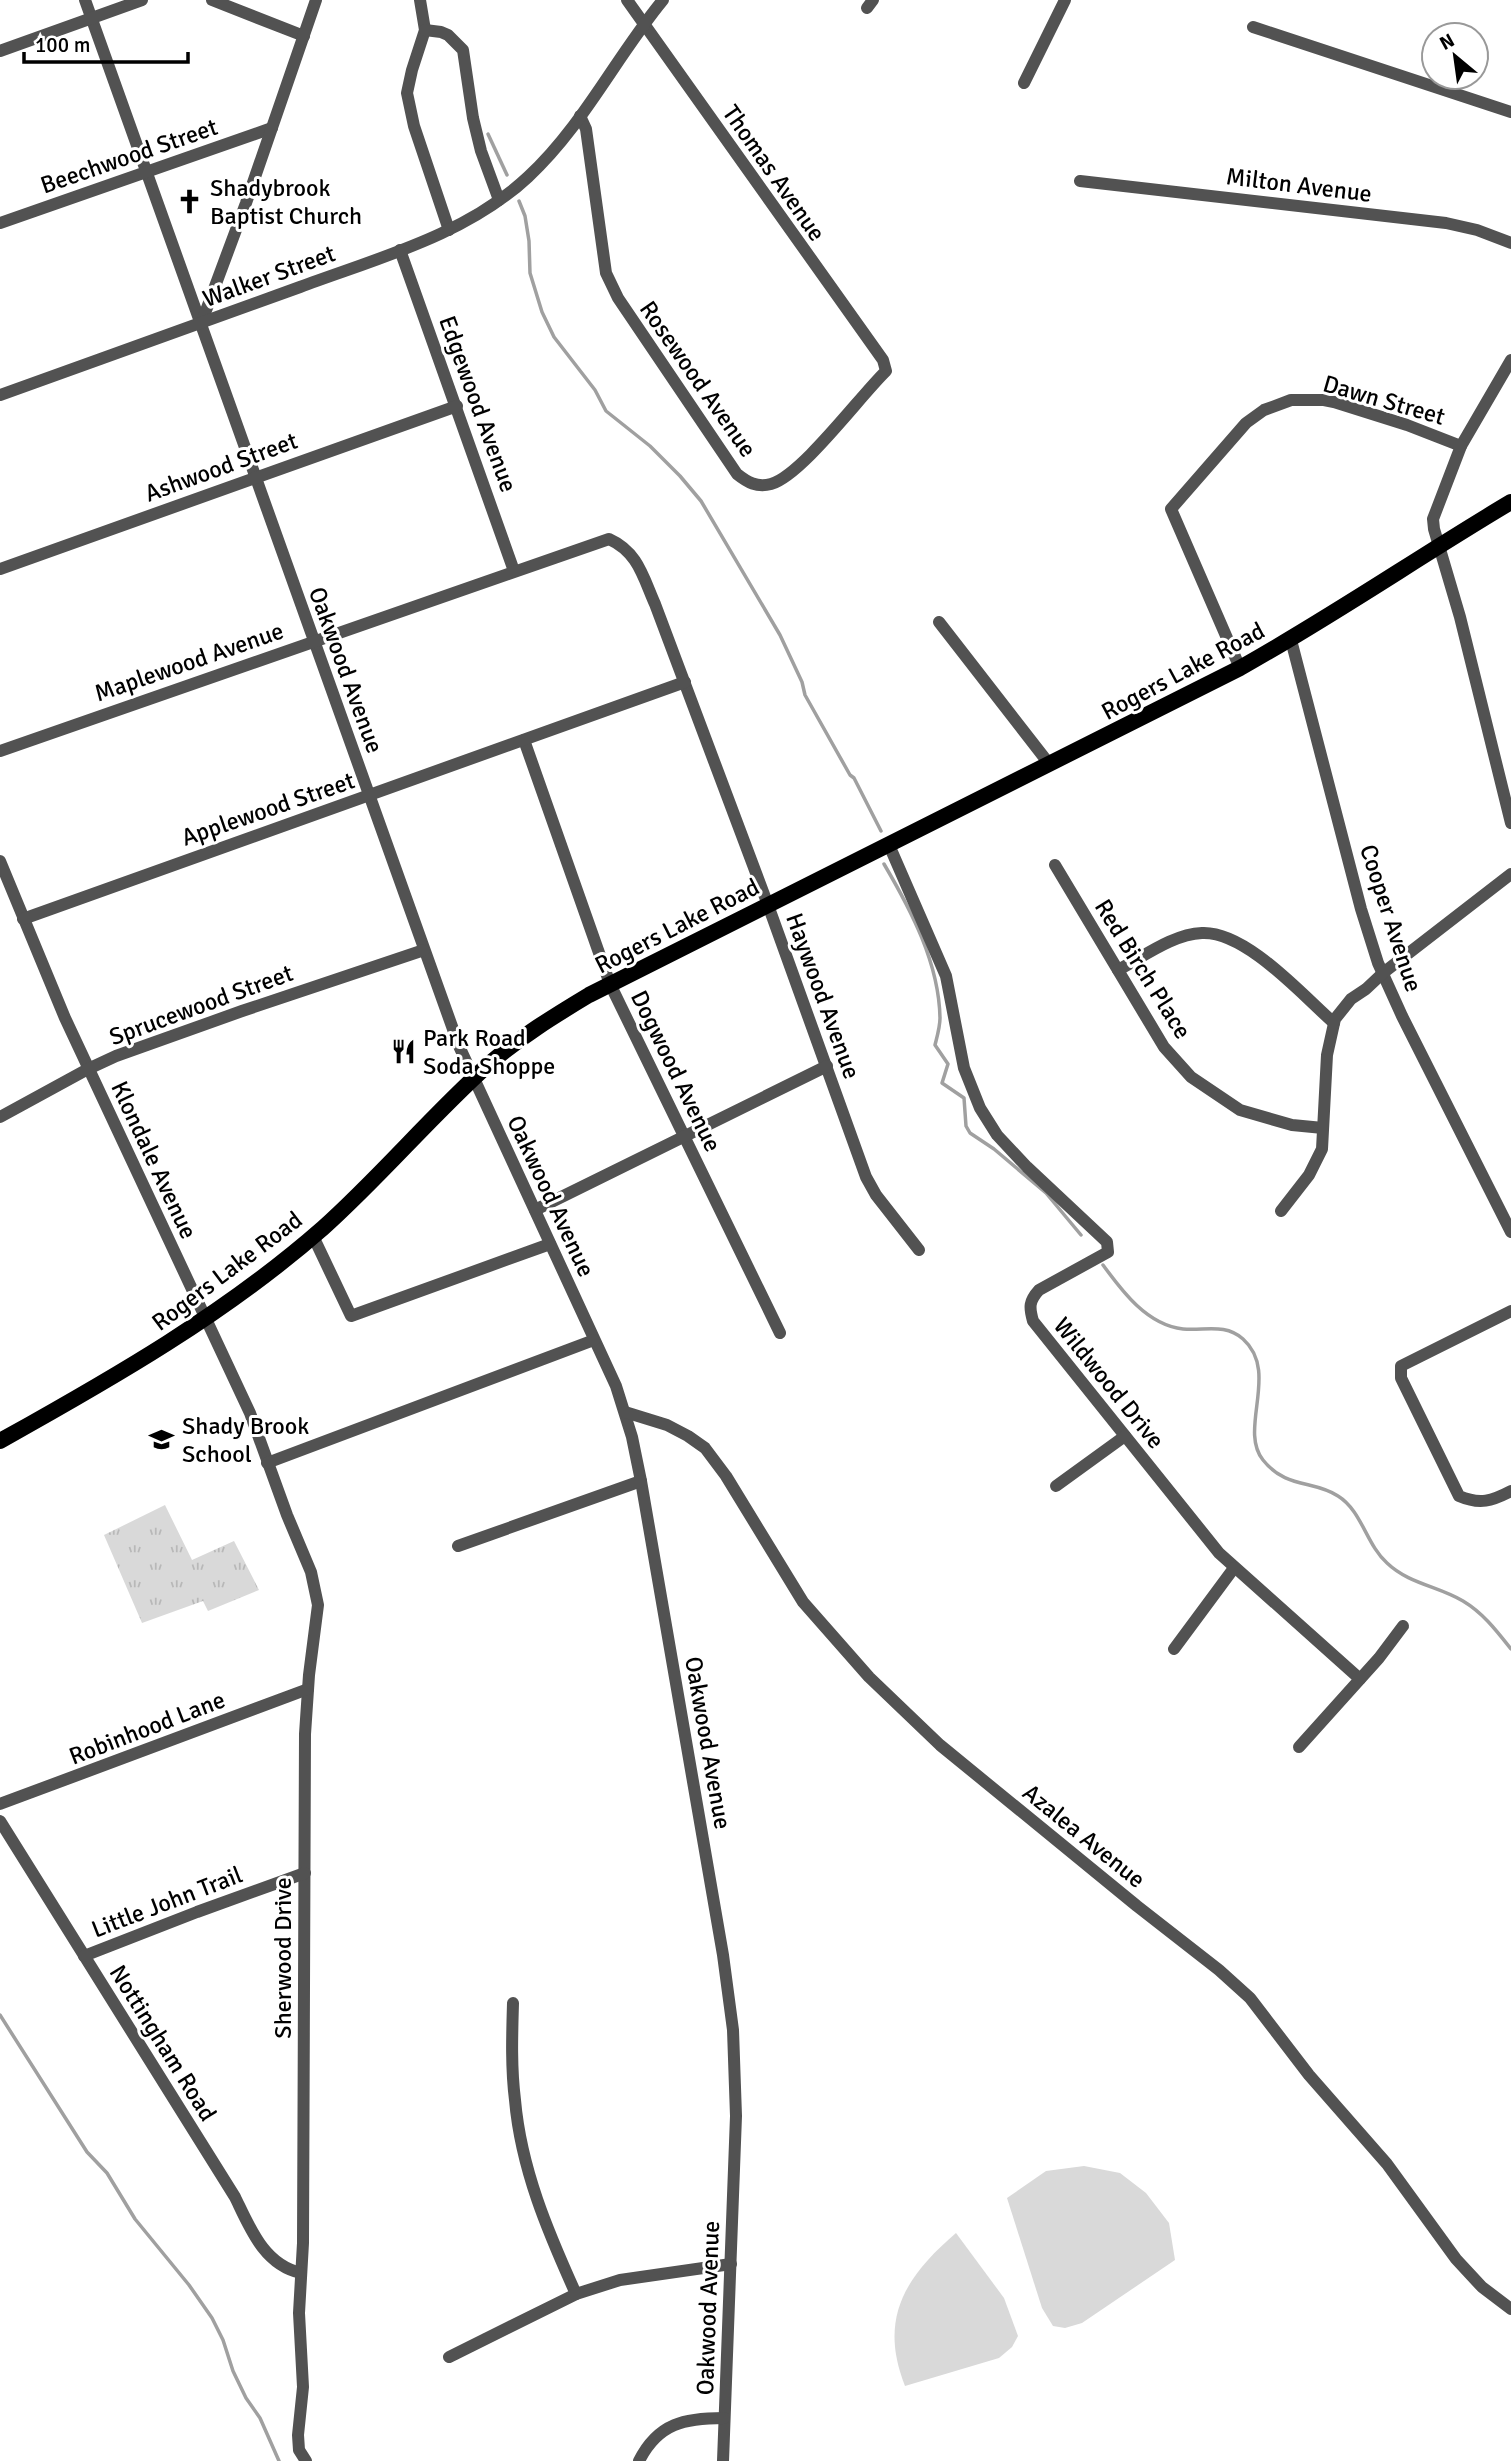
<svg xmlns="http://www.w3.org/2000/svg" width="1511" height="2461" font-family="Signika,sans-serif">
  <defs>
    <pattern id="park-tufts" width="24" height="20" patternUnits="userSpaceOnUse" patternTransform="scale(1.75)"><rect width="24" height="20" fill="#d9d9d9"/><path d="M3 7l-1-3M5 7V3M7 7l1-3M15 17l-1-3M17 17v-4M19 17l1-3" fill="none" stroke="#b8b8b8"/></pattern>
  </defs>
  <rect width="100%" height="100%" fill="#fff"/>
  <!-- park -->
  <polygon fill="url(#park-tufts)" points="165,1505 192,1560 234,1541 259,1590 208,1611 203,1601 142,1623 104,1535"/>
  <!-- pitch -->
  <g fill="#d9d9d9">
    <polygon points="1084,2166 1120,2173 1146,2193 1169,2223 1175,2260 1082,2323 1065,2328 1053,2326 1042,2308 1007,2198 1046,2171"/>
    <path d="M956 2233 1004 2298 1018 2336 1012 2347 999 2358 905 2386C878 2318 906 2276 956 2233Z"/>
  </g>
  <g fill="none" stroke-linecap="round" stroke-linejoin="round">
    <!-- stream -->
    <g stroke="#a0a0a0" stroke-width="3.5">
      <polyline points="488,134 507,175"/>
      <polyline points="519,201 525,216 529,241 530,273 542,312 554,337 595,390 606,411 650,446 680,476 701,501 780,635 802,682 805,695 850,775 854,778 881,831"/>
      <path d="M884 864C911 910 939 963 940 1018 940 1027 937 1037 935 1045L948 1064 942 1083 964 1098 966 1126 970 1133 994 1149 1046 1193 1081 1235"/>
      <path d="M1103 1265C1122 1291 1147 1325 1183 1329 1205 1331 1225 1323 1243 1339 1280 1372 1238 1429 1263 1460 1286 1489 1314 1480 1338 1496 1362 1511 1366 1544 1387 1563 1409 1584 1438 1586 1463 1601 1483 1613 1496 1630 1511 1649"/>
      <polyline points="0,2015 87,2152 107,2173 135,2219 189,2285 212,2318 223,2340 233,2371 246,2398 260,2418 279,2461"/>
    </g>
    <!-- minor -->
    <g stroke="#525252" stroke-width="12">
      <polyline points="85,0 459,1046 616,1386 632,1437 641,1481 723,1955 733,2030 736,2116 723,2461"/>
      <polyline points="212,0 304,36"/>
      <polyline points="420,0 425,30 412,70 407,93 414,126 449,230"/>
      <polyline points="867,8 873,0"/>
      <polyline points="1253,27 1511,112"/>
      <polyline points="425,30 441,32 448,35 463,50 473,118 481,151 499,200"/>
      <polyline points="0,51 142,0"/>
      <polyline points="1024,83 1065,0"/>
      <path d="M580 116 586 129 606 273 618 298 737 474C747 482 757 488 771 484 802 475 860 396 886 371L883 360 627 0"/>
      <polyline points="1080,181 1446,223 1477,230 1511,243"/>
      <polyline points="0,223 272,128"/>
      <polyline points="400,250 514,571"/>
      <polyline points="201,324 246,203 316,0"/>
      <polyline points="1511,360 1461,446 1433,519 1434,529 1460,617 1511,823"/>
      <path d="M0 395C100 359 200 324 300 287 378 258 466 235 528 177 583 126 616 57 663 0"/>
      <polyline points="0,569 457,406"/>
      <polyline points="939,622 1050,765"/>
      <polyline points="1291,640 1361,909 1378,963 1402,1016 1511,1232"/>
      <polyline points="1240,668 1171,509 1246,423 1264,410 1291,400 1324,400 1334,402 1407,425 1461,446"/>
      <polyline points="524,740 610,984 780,1333"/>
      <path d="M0 751 609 539C638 552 643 577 655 604L768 905 866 1177 876 1195 919 1250"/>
      <path d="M889 845 946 976 964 1068 980 1108 997 1135 1027 1167 1107 1242 1108 1252 1039 1290C1029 1301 1029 1307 1033 1321L1219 1553 1360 1679"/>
      <polyline points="0,861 65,1018 250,1413 287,1515 311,1572 318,1605 309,1675 305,1734 303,2243 299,2313 303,2387 298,2435 299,2450 306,2461"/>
      <polyline points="1055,865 1164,1047 1191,1077 1240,1110 1292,1125 1323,1128"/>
      <polyline points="23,919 685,682"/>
      <path d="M1118 970C1143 957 1173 934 1202 933 1246 931 1302 995 1334 1023"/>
      <polyline points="0,1117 88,1069 116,1056 242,1011 424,950"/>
      <polyline points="535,1210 827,1066"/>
      <polyline points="1281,1211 1309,1175 1322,1149 1327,1055 1335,1019 1351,999 1366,989 1383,973 1511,874"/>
      <polyline points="313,1236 351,1316 550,1244"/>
      <path d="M1511 1311 1401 1366V1378L1459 1496C1480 1505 1492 1501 1511 1491"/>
      <polyline points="625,1412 667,1425 688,1436 705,1448 726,1476 803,1602 869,1677 940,1745 1137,1906 1219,1970 1250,1998 1309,2075 1387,2164 1456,2259 1482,2287 1511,2309"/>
      <polyline points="267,1463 594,1340"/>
      <polyline points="1056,1486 1125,1436"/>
      <polyline points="458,1546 641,1481"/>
      <polyline points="1174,1649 1234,1568"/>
      <polyline points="1299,1747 1379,1658 1403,1626"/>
      <polyline points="0,1804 308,1689"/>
      <path d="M0 1821 235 2197C250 2228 264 2265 301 2273"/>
      <polyline points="84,1956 197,1912 305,1873"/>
      <path d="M513 2003C512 2036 511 2068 515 2100 521 2169 548 2232 576 2294"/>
      <polyline points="449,2357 576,2294 620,2280 731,2264"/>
      <path d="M639 2461C658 2423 685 2418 724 2418"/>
    </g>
    <!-- major -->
    <path stroke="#000" stroke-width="16" d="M0 1441C113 1378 225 1314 323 1228 381 1176 431 1116 489 1064 520 1037 554 1016 589 995L1240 668C1333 616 1420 556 1511 502"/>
  </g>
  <!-- icons -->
  <defs>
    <symbol id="church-bare" viewBox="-9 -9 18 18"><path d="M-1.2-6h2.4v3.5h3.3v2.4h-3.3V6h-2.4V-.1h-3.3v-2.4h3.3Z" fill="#000" stroke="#fff" stroke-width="2.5" paint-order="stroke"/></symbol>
    <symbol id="restaurant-bare" viewBox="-9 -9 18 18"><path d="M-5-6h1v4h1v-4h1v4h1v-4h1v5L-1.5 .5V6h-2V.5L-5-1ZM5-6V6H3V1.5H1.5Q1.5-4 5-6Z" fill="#000" stroke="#fff" stroke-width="2.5" paint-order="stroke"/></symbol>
    <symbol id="school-bare" viewBox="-9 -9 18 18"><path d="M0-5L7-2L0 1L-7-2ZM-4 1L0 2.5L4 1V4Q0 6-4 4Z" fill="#000" stroke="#fff" stroke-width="2.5" paint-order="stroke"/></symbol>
  </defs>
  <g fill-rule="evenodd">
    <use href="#church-bare" x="172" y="184" width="35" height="35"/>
    <use href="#restaurant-bare" x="386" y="1034" width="35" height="35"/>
    <use href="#school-bare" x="144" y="1422" width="35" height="35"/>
  </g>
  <g text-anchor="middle" stroke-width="6" stroke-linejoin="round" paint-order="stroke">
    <!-- street labels -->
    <g font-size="24" fill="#000" stroke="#fff">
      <text transform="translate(129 156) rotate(-19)" y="8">Beechwood Street</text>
      <text transform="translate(774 173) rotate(55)" y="8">Thomas Avenue</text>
      <text transform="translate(1299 185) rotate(7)" y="8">Milton Avenue</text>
      <text transform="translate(269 276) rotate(-20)" y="8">Walker Street</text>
      <text transform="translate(698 379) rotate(55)" y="8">Rosewood Avenue</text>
      <text transform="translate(1384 400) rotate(16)" y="8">Dawn Street</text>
      <text transform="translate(478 404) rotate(70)" y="8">Edgewood Avenue</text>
      <text transform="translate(221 467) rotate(-20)" y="8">Ashwood Street</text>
      <text transform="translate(189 662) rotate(-19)" y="8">Maplewood Avenue</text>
      <text transform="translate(346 670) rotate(70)" y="8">Oakwood Avenue</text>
      <text transform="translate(1183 671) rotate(-28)" y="8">Rogers Lake Road</text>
      <text transform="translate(268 809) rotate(-19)" y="8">Applewood Street</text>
      <text transform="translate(1391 918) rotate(72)" y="8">Cooper Avenue</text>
      <text transform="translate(677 926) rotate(-27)" y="8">Rogers Lake Road</text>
      <text transform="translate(1143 969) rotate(58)" y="8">Red Birch Place</text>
      <text transform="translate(823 996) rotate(70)" y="8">Haywood Avenue</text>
      <text transform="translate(201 1005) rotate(-20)" y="8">Sprucewood Street</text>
      <text transform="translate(676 1071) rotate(64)" y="8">Dogwood Avenue</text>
      <text transform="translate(154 1160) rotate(65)" y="8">Klondale Avenue</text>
      <text transform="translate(551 1196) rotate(65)" y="8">Oakwood Avenue</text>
      <text transform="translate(227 1271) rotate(-37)" y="8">Rogers Lake Road</text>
      <text transform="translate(1109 1383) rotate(51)" y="8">Wildwood Drive</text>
      <text transform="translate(147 1728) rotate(-21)" y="8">Robinhood Lane</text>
      <text transform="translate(708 1743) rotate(80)" y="8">Oakwood Avenue</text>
      <text transform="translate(1084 1836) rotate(39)" y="8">Azalea Avenue</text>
      <text transform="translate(167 1902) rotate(-21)" y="8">Little John Trail</text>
      <text transform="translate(283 1958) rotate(-90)" y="8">Sherwood Drive</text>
      <text transform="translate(163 2043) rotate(58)" y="8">Nottingham Road</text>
      <text transform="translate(708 2308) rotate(-88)" y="8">Oakwood Avenue</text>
    </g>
    <!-- poi labels -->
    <g font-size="24" fill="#000" stroke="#fff" text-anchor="start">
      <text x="210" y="196">Shadybrook<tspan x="210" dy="28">Baptist Church</tspan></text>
      <text x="423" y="1046">Park Road<tspan x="423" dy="28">Soda Shoppe</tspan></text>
      <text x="182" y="1434">Shady Brook<tspan x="182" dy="28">School</tspan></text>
    </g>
  </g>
  <!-- north arrow -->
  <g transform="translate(1455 56) rotate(331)"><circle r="33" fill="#ffffff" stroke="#999999" stroke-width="2"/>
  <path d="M0-5L12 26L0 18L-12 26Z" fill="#000000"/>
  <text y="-10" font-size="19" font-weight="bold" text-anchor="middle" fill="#000000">N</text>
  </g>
  <!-- scale -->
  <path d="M24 52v10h164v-10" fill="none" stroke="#000000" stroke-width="3.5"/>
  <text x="35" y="52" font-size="21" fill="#000000" stroke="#ffffff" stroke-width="5" paint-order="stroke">100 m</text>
</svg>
